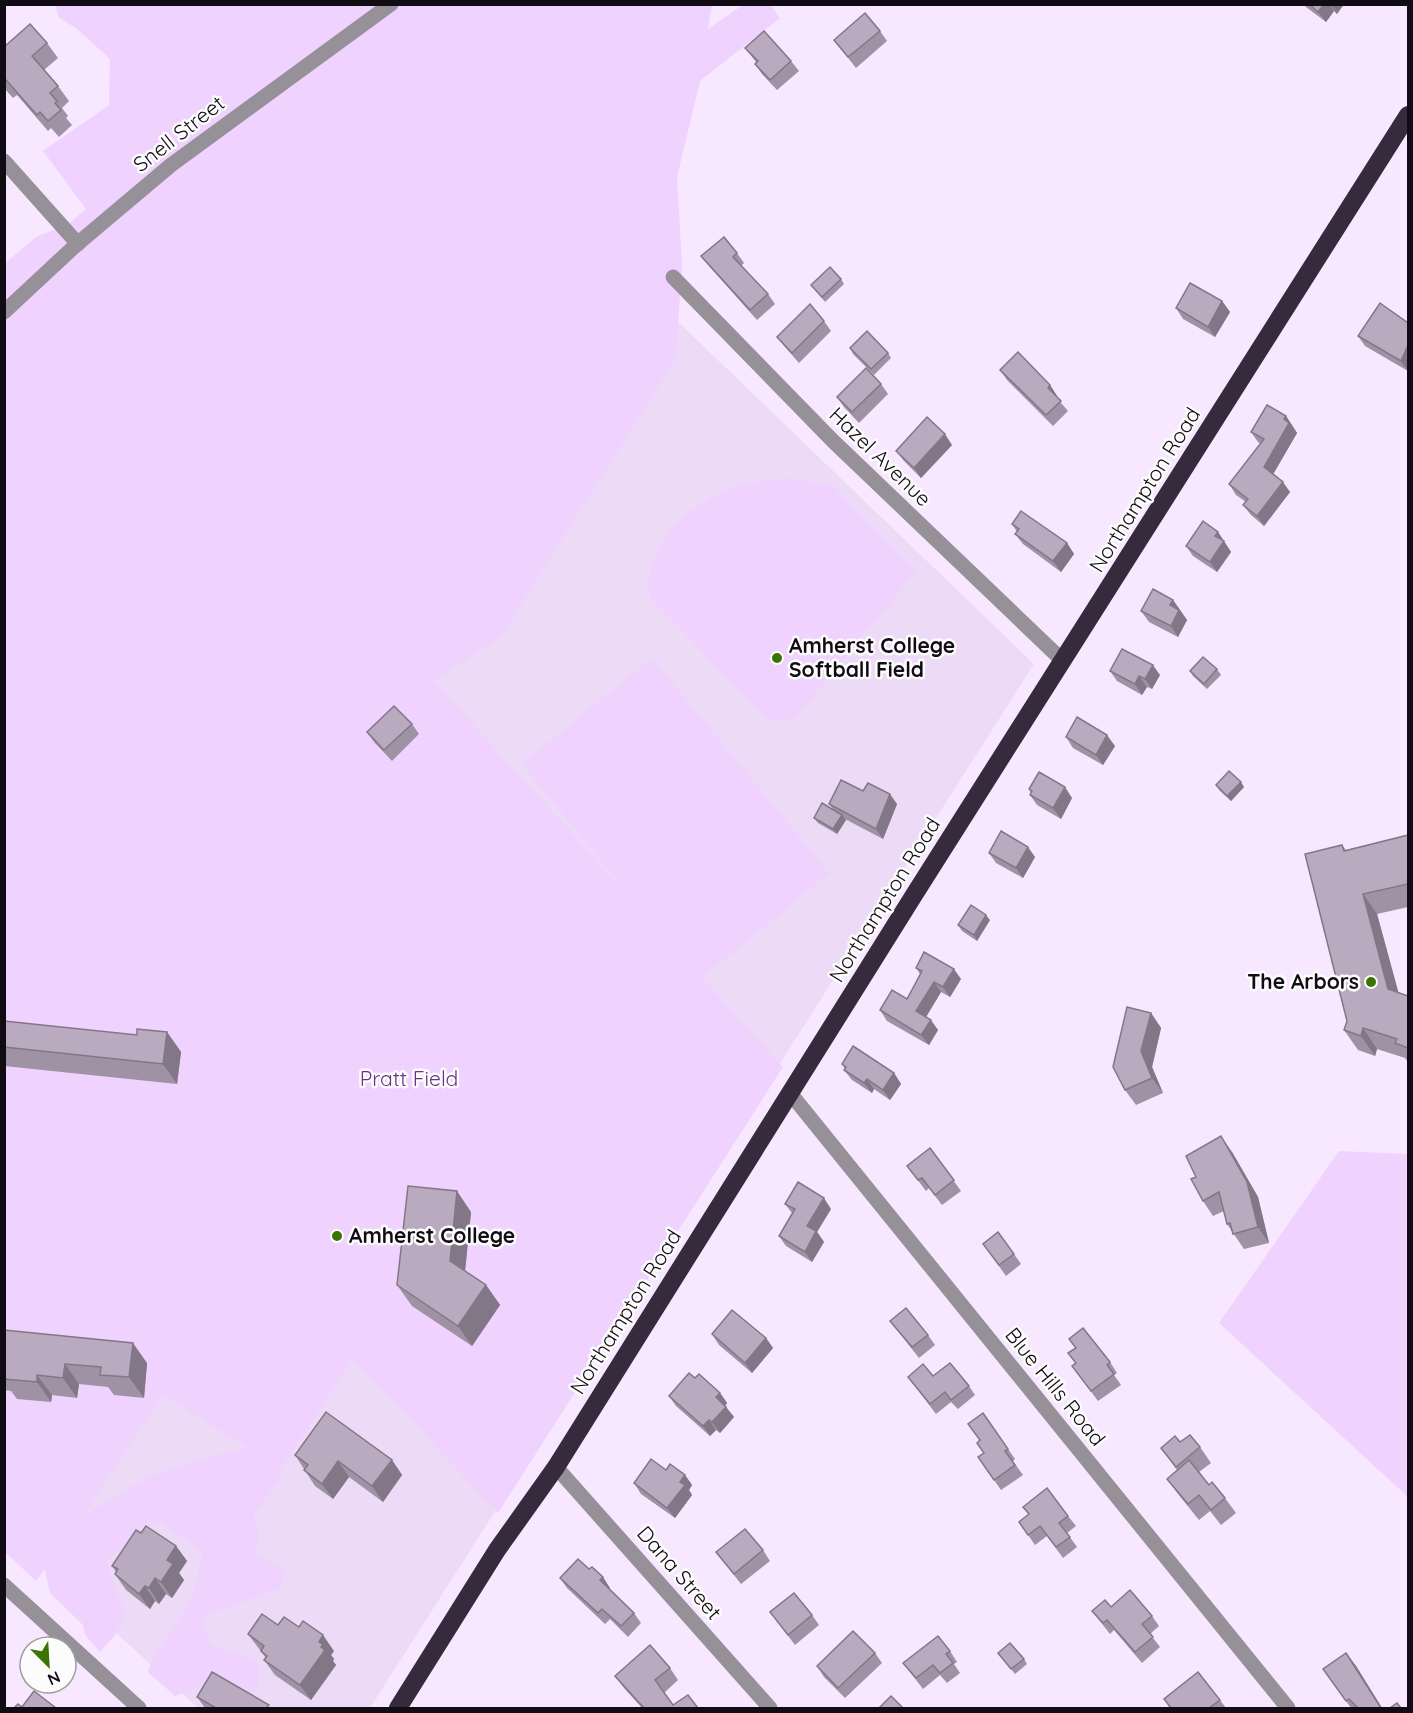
<svg xmlns="http://www.w3.org/2000/svg" width="1413" height="1713" font-family="Quicksand,sans-serif">
  <rect width="100%" height="100%" fill="#f7e8ff"/>
  <!-- built -->
  <polygon fill="#eddaf7" points="670,314 1034,664 370,1708 198,1708 5,1531 4,941"/>
  <!-- green -->
  <g fill="#f0d2fe" fill-rule="evenodd">
    <path d="M770 4 780 18 700 81 677 177 682 265 676 359 501 636 434 681 636 904 522 764 652 658 829 873 702 978 783 1067 498 1513 353 1359 281 1469 278 1467 282 1478 254 1513 259 1537 255 1553 284 1570 280 1589 208 1614 202 1625 211 1645 258 1662 259 1683 251 1697 209 1683 175 1696 148 1672C158 1644 173 1631 187 1607 196 1590 200 1570 202 1551L157 1521 106 1561 125 1614 115 1635 100 1652 85 1635 83 1625 50 1593 45 1569 36 1581 5 1552 4 264 36 237 68 224 86 209 43 151 109 105 110 59 76 28 59 18 55 5H712L708 29 743 5ZM163 1395 246 1447 152 1475 81 1517Z"/>
    <path d="M784 478 832 485 916 572 796 717 784 721 769 720 650 598C640 547 693 500 738 486 752 482 769 481 784 478Z"/>
    <polygon points="1339,1151 1408,1154 1408,1497 1219,1323"/>
  </g>
  <g fill="none" stroke-linecap="round" stroke-linejoin="round">
    <!-- minor -->
    <g stroke="#969099" stroke-width="15">
      <polyline points="4,161 78,244"/>
      <polyline points="673,277 833,441 1063,661"/>
      <polyline points="4,312 76,245 171,165 391,4"/>
      <polyline points="790,1093 1288,1708"/>
      <polyline points="556,1467 770,1708"/>
      <polyline points="4,1585 139,1708"/>
    </g>
    <!-- highway -->
    <polyline stroke="#362b3c" stroke-width="18" points="398,1708 497,1550 556,1467 914,895 1408,115"/>
  </g>
  <!-- wall -->
  <g fill="#9f92a5">
    <polygon points="1304,4 1344,4 1337,14 1334,11 1326,22 1306,7"/>
    <polygon points="880,31 887,41 856,68 834,40"/>
    <polygon points="47,43 58,58 44,70 58,86 69,101 62,108 68,116 66,118 72,125 59,137 51,128 48,131 17,95 13,98 4,88 4,47"/>
    <polygon points="745,48 791,61 799,71 777,90 762,74 755,64 756,62"/>
    <polygon points="737,253 744,263 741,266 768,294 775,304 757,320 709,266 701,256"/>
    <polygon points="841,279 844,284 825,302 811,285"/>
    <polygon points="1222,301 1230,312 1215,337 1183,319 1176,308"/>
    <polygon points="1380,303 1408,371 1365,346 1358,336"/>
    <polygon points="824,321 831,331 799,363 785,347 777,337"/>
    <polygon points="850,348 888,353 891,358 874,375 853,354"/>
    <polygon points="1000,370 1050,385 1057,396 1056,397 1068,411 1053,426 1007,380"/>
    <polygon points="881,384 888,394 859,423 844,407 837,397"/>
    <polygon points="1286,416 1297,433 1273,474 1290,492 1264,526 1251,515 1243,505 1246,502 1236,495 1229,484 1261,444 1258,442 1251,432"/>
    <polygon points="952,445 921,478 904,461 896,451"/>
    <polygon points="1012,524 1067,543 1074,554 1061,572 1023,544 1015,534 1017,532"/>
    <polygon points="1218,532 1231,552 1217,572 1193,556 1186,546"/>
    <polygon points="1173,600 1187,620 1178,637 1149,622 1141,611"/>
    <polygon points="1217,669 1221,675 1207,689 1193,676 1190,671"/>
    <polygon points="1110,671 1160,675 1152,689 1147,687 1142,695 1117,681"/>
    <polygon points="412,724 419,734 392,761 374,742 367,732"/>
    <polygon points="1066,737 1115,746 1103,765 1073,748"/>
    <polygon points="1216,785 1244,787 1231,801 1220,791"/>
    <polygon points="1029,789 1072,798 1061,819 1037,805 1030,795 1031,793"/>
    <polygon points="863,791 897,804 883,839 845,819 846,820 837,834 818,823 814,818 833,809 829,804"/>
    <polygon points="1408,835 1408,907 1377,914 1398,992 1408,996 1408,1062 1405,1058 1377,1049 1375,1056 1358,1050 1344,1030 1347,1021 1342,845 1346,850"/>
    <polygon points="989,853 1035,857 1023,878 996,863"/>
    <polygon points="990,920 977,941 962,931 958,925"/>
    <polygon points="916,968 961,979 950,997 941,992 926,1017 938,1030 929,1045 887,1021 880,1010 907,999 920,974"/>
    <polygon points="1151,1013 1161,1028 1152,1067 1163,1093 1136,1105 1125,1090"/>
    <polygon points="4,1021 137,1035 167,1032 181,1052 177,1084 4,1066"/>
    <polygon points="842,1064 894,1073 901,1084 890,1100 874,1089 872,1093 852,1080 844,1070 845,1069"/>
    <polygon points="930,1148 961,1191 942,1205 929,1188 926,1191 907,1166"/>
    <polygon points="1232,1152 1258,1197 1269,1243 1244,1249 1227,1224 1224,1211 1213,1216 1203,1201 1196,1177"/>
    <polygon points="785,1204 831,1209 817,1232 824,1242 812,1262 786,1246 779,1236 792,1213"/>
    <polygon points="471,1212 465,1271 486,1285 500,1305 472,1346 412,1306 397,1285"/>
    <polygon points="983,1244 1014,1254 1021,1264 1006,1276"/>
    <polygon points="890,1321 928,1335 935,1345 919,1358"/>
    <polygon points="4,1330 147,1363 144,1398 114,1395 108,1387 79,1384 77,1398 52,1395 51,1402 17,1399 11,1391 4,1390"/>
    <polygon points="712,1334 766,1338 773,1348 752,1373 719,1345"/>
    <polygon points="1068,1353 1110,1362 1117,1373 1114,1375 1121,1385 1098,1401 1072,1366 1075,1363"/>
    <polygon points="933,1376 969,1386 975,1395 958,1409 951,1402 936,1414 908,1377"/>
    <polygon points="695,1378 720,1393 727,1403 725,1406 734,1417 720,1433 716,1430 710,1436 676,1406 669,1396"/>
    <polygon points="983,1413 1015,1459 1013,1461 1023,1475 1001,1490 978,1457 984,1453 980,1440"/>
    <polygon points="1180,1442 1200,1447 1211,1463 1199,1472 1209,1485 1225,1498 1236,1513 1221,1525 1210,1511 1199,1520 1178,1494 1167,1479 1177,1470 1161,1448"/>
    <polygon points="295,1455 392,1460 402,1475 383,1502 349,1477 333,1499 315,1486"/>
    <polygon points="666,1470 685,1475 692,1485 689,1490 692,1495 675,1518 641,1494 634,1483"/>
    <polygon points="1023,1507 1068,1516 1076,1526 1067,1533 1077,1547 1063,1558 1047,1536 1035,1545 1019,1522 1029,1514"/>
    <polygon points="141,1533 176,1546 187,1561 179,1573 184,1580 172,1598 166,1594 159,1604 155,1601 150,1609 126,1590 115,1574 116,1572 112,1566"/>
    <polygon points="763,1550 770,1561 741,1584 716,1552"/>
    <polygon points="589,1569 610,1588 609,1589 634,1613 641,1623 628,1637 610,1619 605,1624 567,1588 560,1578"/>
    <polygon points="1111,1607 1152,1616 1159,1626 1150,1634 1160,1647 1142,1663 1114,1630 1110,1634 1092,1611"/>
    <polygon points="770,1612 812,1615 819,1625 795,1645"/>
    <polygon points="278,1625 334,1651 331,1655 334,1659 333,1661 336,1665 311,1700 275,1675 264,1660 266,1658 248,1634"/>
    <polygon points="950,1651 957,1662 954,1664 960,1673 947,1683 940,1675 923,1689 903,1663"/>
    <polygon points="875,1653 882,1663 845,1698 824,1677 817,1666"/>
    <polygon points="998,1653 1024,1659 1027,1664 1015,1674"/>
    <polygon points="1346,1653 1356,1666 1382,1708 1351,1708 1323,1669"/>
    <polygon points="670,1668 678,1680 664,1693 673,1705 698,1708 642,1708 624,1688 615,1676"/>
    <polygon points="197,1697 271,1708 205,1708"/>
    <polygon points="1164,1699 1220,1700 1226,1708 1170,1708"/>
  </g>
  <!-- shaded-wall -->
  <g fill="#827786">
    <polygon points="1324,4 1329,4 1334,11 1326,22 1318,12"/>
    <polygon points="1330,4 1344,4 1337,14"/>
    <polygon points="1222,301 1230,312 1215,337 1208,327"/>
    <polygon points="1408,345 1408,371 1401,361"/>
    <polygon points="1050,385 1057,396 1055,398 1048,388"/>
    <polygon points="1286,416 1297,433 1271,478 1264,467"/>
    <polygon points="945,434 952,445 921,478 914,468"/>
    <polygon points="1283,482 1290,492 1264,526 1257,516"/>
    <polygon points="1218,532 1231,552 1217,572 1210,562 1215,536"/>
    <polygon points="1067,543 1074,554 1061,572 1053,561"/>
    <polygon points="1173,600 1187,620 1178,637 1171,626 1170,605"/>
    <polygon points="1153,665 1160,675 1152,689 1145,679"/>
    <polygon points="1139,676 1147,687 1142,695 1135,684"/>
    <polygon points="1107,735 1115,746 1103,765 1096,755"/>
    <polygon points="1241,782 1244,787 1231,801 1227,796"/>
    <polygon points="1065,787 1072,798 1061,819 1053,808"/>
    <polygon points="890,794 897,804 883,839 876,829"/>
    <polygon points="842,815 846,820 837,834 833,829"/>
    <polygon points="1028,847 1035,857 1023,878 1016,868"/>
    <polygon points="1363,894 1377,914 1403,1009 1388,989"/>
    <polygon points="986,915 990,920 977,941 974,935"/>
    <polygon points="954,969 961,979 950,997 943,987"/>
    <polygon points="934,982 941,992 923,1022 916,1011"/>
    <polygon points="1151,1013 1161,1028 1152,1067 1163,1093 1152,1078 1141,1051"/>
    <polygon points="931,1020 938,1030 929,1045 921,1035"/>
    <polygon points="1363,1028 1377,1049 1375,1056 1361,1036"/>
    <polygon points="167,1032 181,1052 177,1084 163,1064"/>
    <polygon points="894,1073 901,1084 890,1100 883,1090"/>
    <polygon points="867,1079 874,1089 872,1093 864,1083"/>
    <polygon points="1221,1136 1232,1152 1258,1197 1269,1243 1258,1227"/>
    <polygon points="457,1191 471,1212 464,1281 450,1261"/>
    <polygon points="824,1198 831,1209 817,1232 824,1242 812,1262 805,1252 807,1226"/>
    <polygon points="486,1285 500,1305 472,1346 458,1326"/>
    <polygon points="766,1338 773,1348 752,1373 745,1363"/>
    <polygon points="133,1343 147,1363 144,1398 129,1377"/>
    <polygon points="65,1364 79,1384 77,1398 63,1378"/>
    <polygon points="37,1375 52,1395 51,1402 37,1382"/>
    <polygon points="720,1393 727,1403 723,1408 716,1397"/>
    <polygon points="726,1407 734,1417 720,1433 712,1422"/>
    <polygon points="709,1420 716,1430 710,1436 703,1426"/>
    <polygon points="392,1460 402,1475 383,1502 372,1486"/>
    <polygon points="338,1461 349,1477 333,1499 322,1484"/>
    <polygon points="685,1475 692,1485 689,1490 692,1495 675,1518 667,1508 680,1482"/>
    <polygon points="176,1546 187,1561 179,1573 184,1580 172,1598 161,1582 167,1560"/>
    <polygon points="603,1577 610,1588 607,1591 600,1580"/>
    <polygon points="155,1578 166,1594 159,1604 149,1588"/>
    <polygon points="145,1586 155,1601 150,1609 139,1594"/>
    <polygon points="323,1635 334,1651 331,1655 334,1659 333,1661 336,1665 311,1700 300,1685 321,1647 319,1642"/>
    <polygon points="1346,1653 1356,1666 1382,1708 1381,1708"/>
  </g>
  <!-- building -->
  <g fill="#b9aac0" stroke="#827786" stroke-width="1.5">
    <polygon points="1309,4 1324,4 1318,12"/>
    <polygon points="865,13 880,31 848,57 834,40"/>
    <polygon points="30,24 47,43 32,56 58,86 50,93 57,101 55,103 61,110 48,121 40,112 37,115 6,80 4,81 4,47"/>
    <polygon points="764,31 791,61 770,80 755,64 758,61 745,48"/>
    <polygon points="724,237 737,253 733,257 768,294 750,310 701,256"/>
    <polygon points="830,267 841,279 822,297 811,285"/>
    <polygon points="1190,283 1222,301 1208,327 1176,308"/>
    <polygon points="1380,303 1408,323 1408,345 1401,361 1358,336"/>
    <polygon points="810,304 824,321 792,353 777,337"/>
    <polygon points="867,331 888,353 871,369 850,348"/>
    <polygon points="1018,352 1050,385 1048,388 1061,401 1046,415 1000,370"/>
    <polygon points="866,368 881,384 852,412 837,397"/>
    <polygon points="1267,405 1286,416 1284,419 1289,423 1264,467 1283,482 1257,516 1243,505 1248,499 1229,484 1264,439 1251,432"/>
    <polygon points="927,417 945,434 914,468 896,451"/>
    <polygon points="1021,511 1067,543 1053,561 1015,534 1019,529 1012,524"/>
    <polygon points="1203,521 1218,532 1215,536 1224,541 1210,562 1186,546"/>
    <polygon points="1153,589 1173,600 1170,605 1179,610 1171,626 1141,611"/>
    <polygon points="1122,649 1153,665 1145,679 1139,676 1135,684 1110,671"/>
    <polygon points="1203,657 1217,669 1204,684 1190,671"/>
    <polygon points="394,706 412,724 384,750 367,732"/>
    <polygon points="1077,717 1107,735 1096,755 1066,737"/>
    <polygon points="1229,771 1241,782 1227,796 1216,785"/>
    <polygon points="1039,772 1065,787 1053,808 1030,795 1032,791 1029,789"/>
    <polygon points="841,780 863,791 868,783 890,794 876,829 829,804"/>
    <polygon points="822,803 842,815 833,829 814,818"/>
    <polygon points="1001,831 1028,847 1016,868 989,853"/>
    <polygon points="1408,835 1408,884 1363,894 1388,989 1408,996 1408,1048 1395,1043 1397,1039 1363,1028 1361,1036 1344,1030 1347,1021 1305,854 1342,845 1344,851"/>
    <polygon points="971,905 986,915 974,935 958,925"/>
    <polygon points="924,952 954,969 943,987 934,982 916,1011 931,1020 921,1035 880,1010 892,990 907,999 922,971 916,968"/>
    <polygon points="1127,1007 1151,1013 1141,1051 1152,1078 1125,1090 1113,1067"/>
    <polygon points="4,1021 137,1035 137,1029 167,1032 163,1064 4,1047"/>
    <polygon points="853,1046 894,1073 883,1090 867,1079 864,1083 844,1070 846,1067 842,1064"/>
    <polygon points="1221,1136 1247,1182 1258,1227 1233,1234 1230,1223 1227,1224 1219,1192 1203,1201 1191,1179 1196,1177 1186,1156"/>
    <polygon points="930,1148 954,1180 935,1195 922,1178 918,1180 907,1166"/>
    <polygon points="798,1182 824,1198 807,1226 816,1231 805,1252 779,1236 795,1209 785,1204"/>
    <polygon points="408,1186 457,1191 450,1261 486,1285 458,1326 397,1285"/>
    <polygon points="998,1232 1014,1254 999,1265 983,1244"/>
    <polygon points="906,1308 928,1335 912,1347 890,1321"/>
    <polygon points="732,1310 766,1338 745,1363 712,1334"/>
    <polygon points="1083,1328 1110,1362 1107,1365 1114,1374 1091,1391 1072,1366 1076,1363 1068,1353 1076,1348 1069,1339"/>
    <polygon points="4,1330 133,1343 129,1377 100,1375 101,1367 65,1364 63,1378 37,1375 37,1382 4,1379"/>
    <polygon points="950,1363 969,1386 951,1400 945,1392 930,1404 908,1377 923,1364 933,1376"/>
    <polygon points="689,1373 695,1378 699,1374 720,1393 716,1397 726,1407 712,1422 709,1420 703,1426 669,1396"/>
    <polygon points="326,1412 392,1460 372,1486 338,1461 322,1484 304,1470 308,1465 295,1455"/>
    <polygon points="983,1413 1008,1449 1005,1451 1015,1465 994,1480 978,1457 984,1453 977,1443 980,1440 968,1424"/>
    <polygon points="1190,1435 1200,1447 1176,1467 1161,1448 1175,1436 1180,1442"/>
    <polygon points="651,1459 666,1470 670,1464 685,1475 680,1482 685,1485 667,1508 634,1483"/>
    <polygon points="1189,1460 1209,1485 1212,1482 1225,1498 1211,1510 1199,1495 1188,1504 1167,1479"/>
    <polygon points="1047,1488 1068,1516 1059,1523 1070,1537 1056,1547 1040,1526 1028,1535 1019,1522 1029,1514 1023,1507"/>
    <polygon points="146,1526 176,1546 167,1560 173,1564 161,1582 155,1578 149,1588 145,1586 139,1594 115,1574 118,1569 112,1566 136,1530 141,1533"/>
    <polygon points="745,1529 763,1550 734,1574 716,1552"/>
    <polygon points="578,1559 589,1569 592,1567 603,1577 600,1580 634,1613 621,1626 602,1609 598,1613 560,1578"/>
    <polygon points="1130,1590 1152,1616 1142,1624 1153,1637 1135,1652 1107,1620 1103,1623 1092,1611 1105,1600 1111,1607"/>
    <polygon points="794,1593 812,1615 788,1635 770,1612"/>
    <polygon points="262,1614 278,1625 284,1617 299,1627 303,1621 323,1635 319,1642 323,1644 321,1647 325,1650 300,1685 264,1660 267,1656 261,1651 264,1646 248,1634"/>
    <polygon points="853,1631 875,1653 838,1688 817,1666"/>
    <polygon points="938,1636 950,1651 946,1654 953,1663 940,1673 933,1665 916,1678 903,1663"/>
    <polygon points="1010,1643 1024,1659 1011,1669 998,1653"/>
    <polygon points="650,1645 670,1668 655,1680 673,1705 688,1695 698,1708 644,1708 615,1676"/>
    <polygon points="1346,1653 1381,1708 1358,1708 1349,1699 1346,1701 1323,1669"/>
    <polygon points="212,1672 269,1705 266,1708 216,1708 197,1697"/>
    <polygon points="1198,1672 1220,1700 1209,1708 1171,1708 1164,1699"/>
    <polygon points="34,1691 56,1708 14,1708 18,1704 22,1707"/>
    <polygon points="891,1696 903,1708 879,1708"/>
    <polygon points="1397,1703 1401,1708 1390,1708"/>
  </g>
  <!-- markers -->
  <g fill="#3b7402" stroke="#fcfcfc" stroke-width="2">
    <circle cx="777" cy="658" r="6"/>
    <circle cx="1371" cy="982" r="6"/>
    <circle cx="337" cy="1236" r="6"/>
  </g>
  <g text-anchor="middle" stroke-width="5" stroke-linejoin="round" paint-order="stroke">
    <!-- street labels -->
    <g font-size="21" fill="#110c13" stroke="#fcfcfc">
      <text transform="translate(179 134) rotate(-38)" y="7">Snell Street</text>
      <text transform="translate(880 457) rotate(44)" y="7">Hazel Avenue</text>
      <text transform="translate(1145 490) rotate(-58)" y="7">Northampton Road</text>
      <text transform="translate(885 900) rotate(-58)" y="7">Northampton Road</text>
      <text transform="translate(626 1312) rotate(-58)" y="7">Northampton Road</text>
      <text transform="translate(1055 1387) rotate(51)" y="7">Blue Hills Road</text>
      <text transform="translate(679 1573) rotate(49)" y="7">Dana Street</text>
    </g>
    <!-- poi labels -->
    <g font-size="21" font-weight="bold" fill="#110c13" stroke="#fcfcfc" text-anchor="start">
      <text x="789" y="653">Amherst College<tspan x="789" dy="24">Softball Field</tspan></text>
      <text x="1359" y="989" text-anchor="end">The Arbors</text>
      <text x="349" y="1243">Amherst College</text>
    </g>
    <!-- park labels -->
    <g font-size="21" fill="#6c3184" stroke="#fcfcfc">
      <text x="409" y="1086">Pratt Field</text>
    </g>
  </g>
  <!-- border -->
  <rect width="1413" height="1713" fill="none" stroke="#110c13" stroke-width="12"/>
  <!-- north arrow -->
  <g transform="translate(48 1665) rotate(156)"><circle r="28" fill="#fcfcfc" stroke="#9e9c9f" stroke-width="1.5"/>
  <path d="M0-4.5L10 22L0 15L-10 22Z" fill="#3b7402"/>
  <text y="-9" font-size="16" font-weight="bold" text-anchor="middle" fill="#110c13">N</text>
  </g>
</svg>
